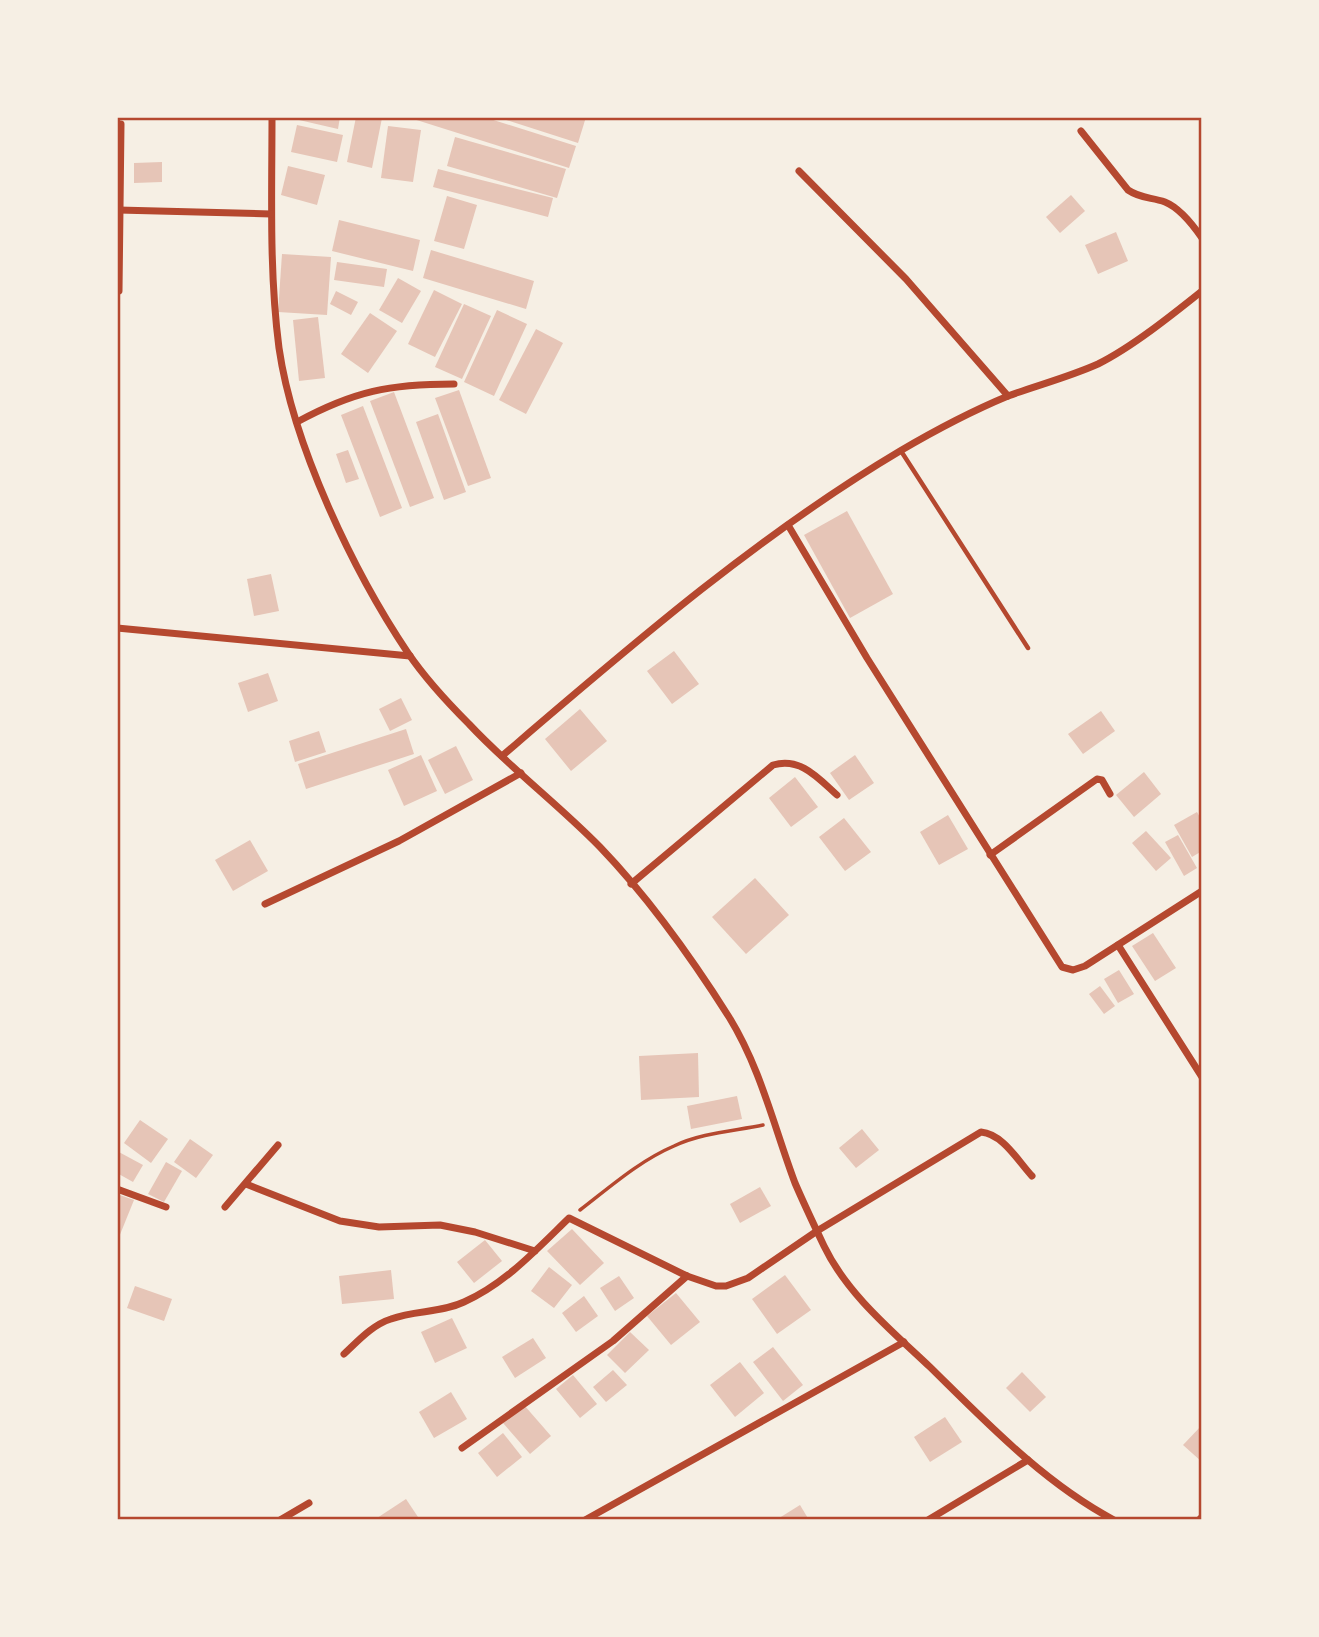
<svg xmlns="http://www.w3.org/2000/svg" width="1319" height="1637" font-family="Lora,serif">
  <rect width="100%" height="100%" fill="#f6efe4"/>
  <!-- building -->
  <g fill="#e6c5b7">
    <polygon points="300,117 340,117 338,129 299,120"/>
    <polygon points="356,117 382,118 372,168 347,162"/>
    <polygon points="407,117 484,117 576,146 569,168"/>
    <polygon points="497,117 586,117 578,143"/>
    <polygon points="297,125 343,135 337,162 291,152"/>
    <polygon points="388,126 421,130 413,182 381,178"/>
    <polygon points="455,137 566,169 557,198 447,166"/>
    <polygon points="162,162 162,182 134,183 134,163"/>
    <polygon points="288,166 325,175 317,205 281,195"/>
    <polygon points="438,169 553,198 548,217 433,187"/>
    <polygon points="1071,195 1085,211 1060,233 1046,217"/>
    <polygon points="447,196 477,205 464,249 434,241"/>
    <polygon points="339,220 420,240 413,271 332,251"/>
    <polygon points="1116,232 1128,261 1098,274 1085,245"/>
    <polygon points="431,250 534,281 526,309 423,278"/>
    <polygon points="282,254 331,257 327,315 278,312"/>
    <polygon points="337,262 387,269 384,287 334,280"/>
    <polygon points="398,278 421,291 402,323 379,310"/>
    <polygon points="434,290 462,304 435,357 408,344"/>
    <polygon points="336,291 358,302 351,315 330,304"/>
    <polygon points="464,304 491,316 462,379 435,367"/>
    <polygon points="497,310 527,324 494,396 464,382"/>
    <polygon points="370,313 397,331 368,373 341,354"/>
    <polygon points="318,317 325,378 299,381 293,320"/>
    <polygon points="536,329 563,343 526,414 499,400"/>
    <polygon points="459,390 491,478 468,486 435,398"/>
    <polygon points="394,392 434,498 410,507 370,401"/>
    <polygon points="363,406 402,508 380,517 341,415"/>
    <polygon points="438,414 466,492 444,500 416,422"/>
    <polygon points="348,450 359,479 346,483 336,454"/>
    <polygon points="847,511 893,594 850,618 804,535"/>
    <polygon points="271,574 279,611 254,616 247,579"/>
    <polygon points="674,651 699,684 672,704 647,671"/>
    <polygon points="268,673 278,701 248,712 238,683"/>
    <polygon points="401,698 412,720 390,731 379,709"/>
    <polygon points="580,709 607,741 571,771 545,739"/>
    <polygon points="1101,711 1115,731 1083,754 1068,734"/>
    <polygon points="406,729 414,754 306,789 298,764"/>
    <polygon points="319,731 326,752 295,762 289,741"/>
    <polygon points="456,746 473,780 445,794 428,760"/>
    <polygon points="421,755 437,791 404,806 388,770"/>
    <polygon points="855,755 874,783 849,800 830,773"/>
    <polygon points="1144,772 1161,794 1134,817 1116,795"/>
    <polygon points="795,777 818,807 791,827 769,798"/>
    <polygon points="1197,812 1202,821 1202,851 1192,857 1174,825"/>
    <polygon points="948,815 968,849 939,865 920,832"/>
    <polygon points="844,818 871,852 845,871 819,837"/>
    <polygon points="1146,831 1171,858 1156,871 1132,843"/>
    <polygon points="1178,835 1197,868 1184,876 1165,842"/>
    <polygon points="250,840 268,871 233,891 215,860"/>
    <polygon points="755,878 789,915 746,954 712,917"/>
    <polygon points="1153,933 1176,968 1155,981 1132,946"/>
    <polygon points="1119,970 1134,994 1118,1003 1104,979"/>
    <polygon points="1100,986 1115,1006 1104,1014 1089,994"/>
    <polygon points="698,1053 699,1097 641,1100 639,1056"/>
    <polygon points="737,1096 742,1119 691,1129 687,1106"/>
    <polygon points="140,1120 168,1139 151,1163 124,1143"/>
    <polygon points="862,1129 879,1150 856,1168 839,1148"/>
    <polygon points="190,1139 213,1155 196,1178 174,1162"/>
    <polygon points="117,1151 143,1165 133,1182 117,1173"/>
    <polygon points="166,1162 182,1171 164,1202 148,1194"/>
    <polygon points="760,1187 771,1206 740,1223 730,1204"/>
    <polygon points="117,1194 134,1200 117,1242"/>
    <polygon points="572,1229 604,1263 580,1285 547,1251"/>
    <polygon points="485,1240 502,1261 474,1283 457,1262"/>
    <polygon points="549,1267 572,1285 554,1308 531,1291"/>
    <polygon points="391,1270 394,1299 342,1304 339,1276"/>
    <polygon points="785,1275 811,1310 777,1334 752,1299"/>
    <polygon points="619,1276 634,1298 615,1311 600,1288"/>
    <polygon points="135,1286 172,1299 164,1321 127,1308"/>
    <polygon points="676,1293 700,1322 671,1345 647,1316"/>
    <polygon points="584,1296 598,1316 576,1332 562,1313"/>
    <polygon points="452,1318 467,1348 435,1363 421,1332"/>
    <polygon points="630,1332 649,1350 625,1373 607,1355"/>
    <polygon points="533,1338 546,1358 515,1378 502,1357"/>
    <polygon points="773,1347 803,1385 783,1401 753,1362"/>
    <polygon points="740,1362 764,1393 735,1417 710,1385"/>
    <polygon points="613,1370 627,1385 606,1402 593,1387"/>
    <polygon points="1022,1372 1046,1397 1030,1412 1006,1388"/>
    <polygon points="573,1375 597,1404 580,1418 556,1389"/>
    <polygon points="451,1392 467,1419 434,1438 419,1412"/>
    <polygon points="524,1405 551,1436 530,1454 503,1423"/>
    <polygon points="945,1417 962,1442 930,1462 914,1437"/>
    <polygon points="1202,1425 1202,1462 1183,1445"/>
    <polygon points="503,1433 522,1457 497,1477 478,1453"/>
    <polygon points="406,1499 420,1520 374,1520"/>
    <polygon points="800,1505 809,1520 776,1520"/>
  </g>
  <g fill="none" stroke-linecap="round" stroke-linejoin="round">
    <!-- path -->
    <path stroke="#b5482f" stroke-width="3.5" d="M580 1210C610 1187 639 1161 674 1146 701 1133 734 1131 763 1125"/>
    <!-- service -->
    <polyline stroke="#b5482f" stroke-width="4.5" points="901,451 1028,648"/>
    <!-- minor -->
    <g stroke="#b5482f" stroke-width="7">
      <path d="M272 117C272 194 269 271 279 348 293 445 353 571 408 653 425 678 448 703 469 724 510 768 558 804 600 847 647 896 693 960 729 1017 761 1069 774 1127 795 1183 804 1204 814 1225 824 1246 847 1294 892 1331 930 1367 986 1422 1044 1483 1114 1520"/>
      <path d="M1081 131 1128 190C1141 199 1152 197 1165 202 1180 208 1193 225 1202 238"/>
      <polyline points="799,171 906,279 1008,396"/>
      <polyline points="118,210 271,214"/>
      <polyline points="119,291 121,124"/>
      <path d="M297 422C354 391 390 384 454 384"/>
      <polyline points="788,525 867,658 1062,967 1073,970 1085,966 1202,891"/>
      <polyline points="117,628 410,656"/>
      <path d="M502 756C628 648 757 536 900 451 934 431 972 411 1008 396 1038 385 1069 377 1098 364 1132 347 1172 315 1202 291"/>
      <polyline points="990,855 1097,779 1102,780 1110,794"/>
      <path d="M631 884 773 765C801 757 818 778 837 795"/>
      <polyline points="265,904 399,841 521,773"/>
      <polyline points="1118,945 1202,1077"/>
      <polyline points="246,1184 340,1221 379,1227 440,1225 475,1232 535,1251"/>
      <polyline points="117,1189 166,1207"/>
      <polyline points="225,1207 278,1145"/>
      <path d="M344 1354C358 1341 372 1325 391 1319 415 1310 441 1313 464 1302 505 1284 537 1249 569 1218L687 1276 716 1286H726L748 1278 817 1231 981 1132C1003 1134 1018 1161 1032 1176"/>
      <polyline points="462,1448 613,1341 687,1276"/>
      <polyline points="280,1520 309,1503"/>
      <polyline points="585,1520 904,1342"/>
      <polyline points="928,1520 1028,1460"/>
      <polyline points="1199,1520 1202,1517"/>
    </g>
  </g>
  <!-- border -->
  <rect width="1319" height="1637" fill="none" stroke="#f6efe4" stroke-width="238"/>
  <rect x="119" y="119" width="1081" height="1399" fill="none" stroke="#b5482f" stroke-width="2.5"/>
</svg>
